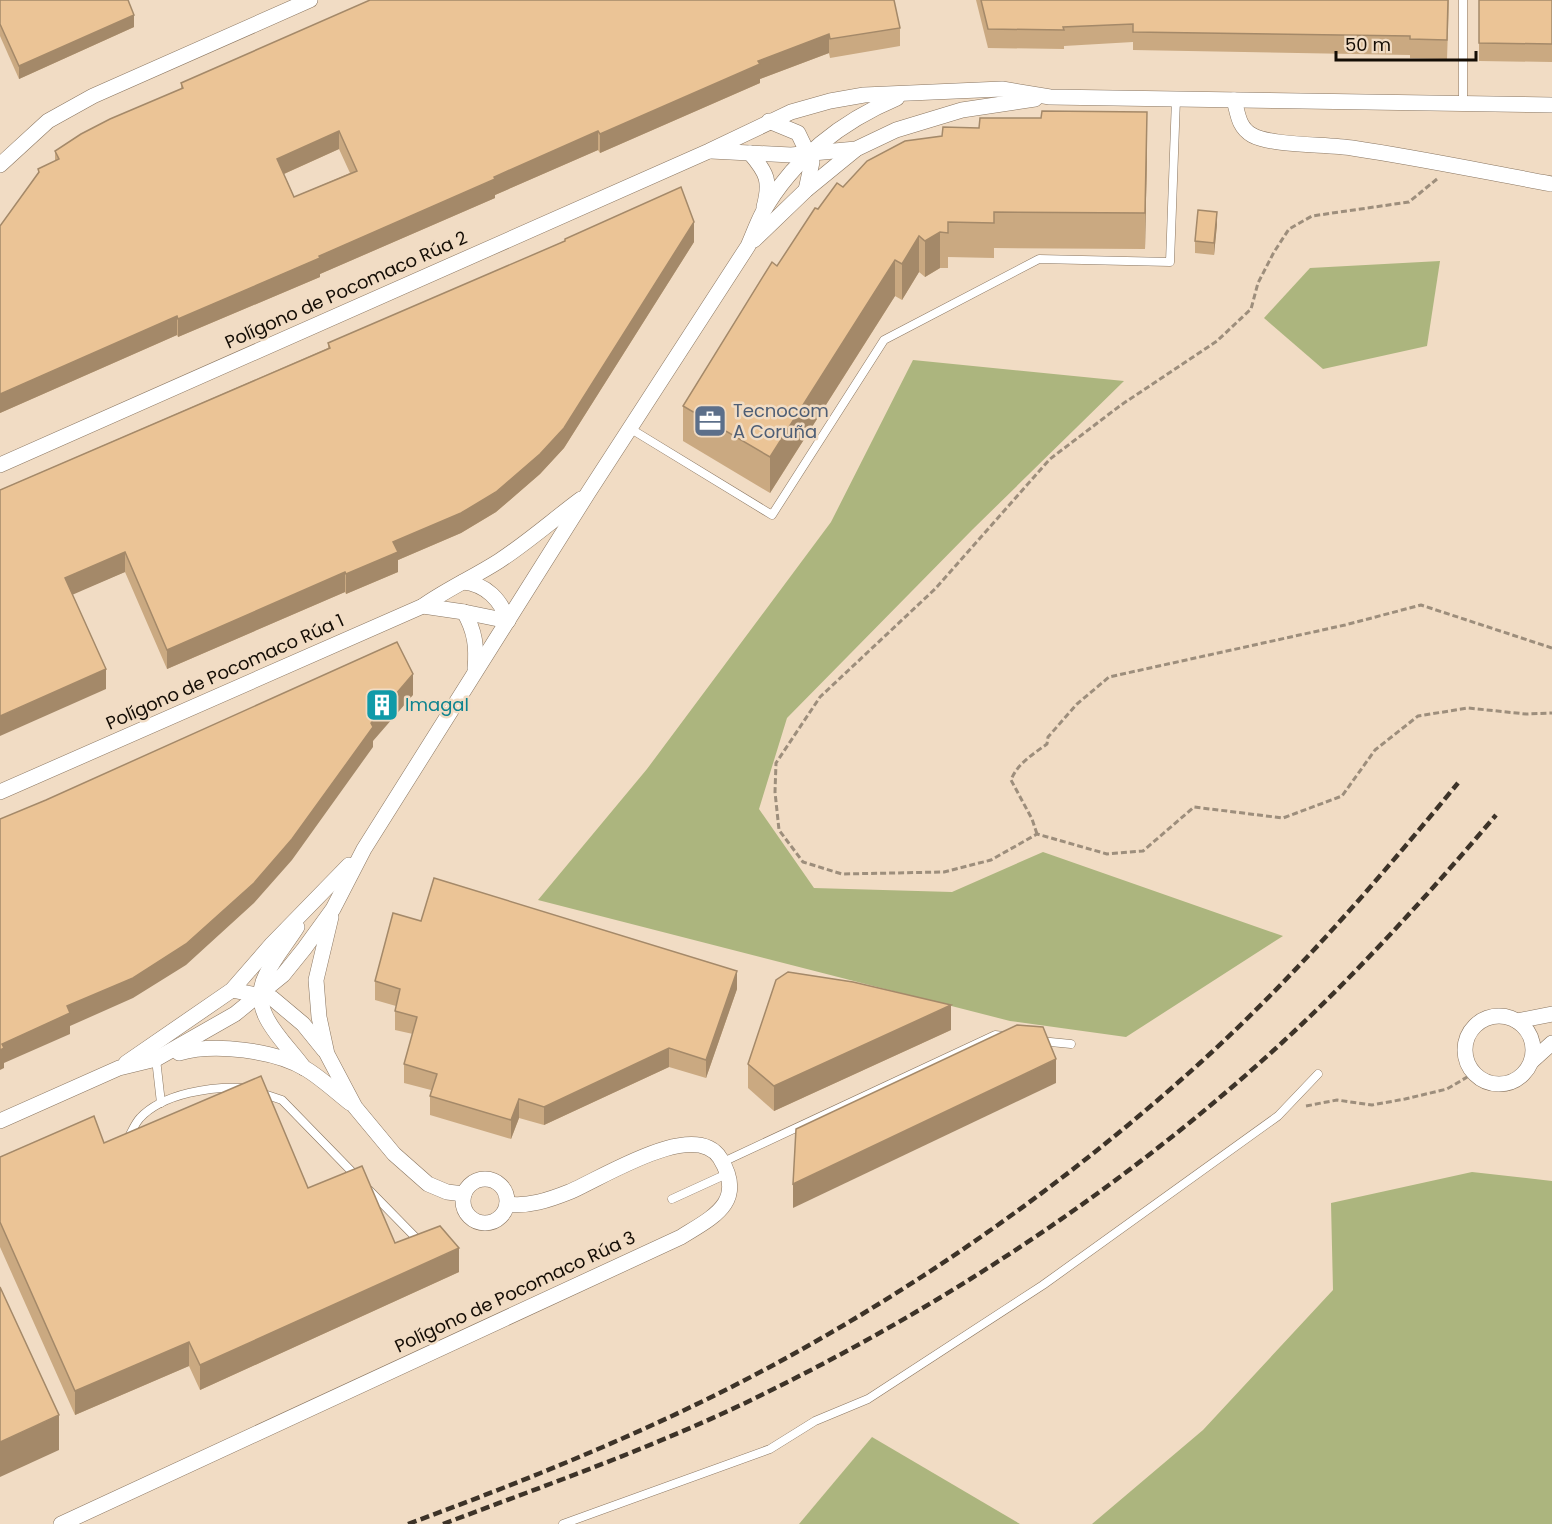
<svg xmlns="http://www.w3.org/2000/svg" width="1552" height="1524" font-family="Poppins,sans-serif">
  <rect width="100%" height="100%" fill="#f1dcc4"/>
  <!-- forest -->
  <g fill="#acb57e">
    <polygon points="1440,261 1427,346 1323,369 1264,318 1310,268"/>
    <polygon points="913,360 1124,381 972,530 787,718 759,809 814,888 952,892 1043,852 1283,936 1126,1037 1010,1021 538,900 647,769 831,522"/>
    <polygon points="1472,1172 1552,1181 1552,1524 1092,1524 1203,1430 1333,1290 1331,1203"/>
    <polygon points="872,1437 1020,1524 799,1524"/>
  </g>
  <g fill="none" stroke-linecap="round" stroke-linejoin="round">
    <defs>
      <g id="service">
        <polyline points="1463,103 1463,0"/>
        <polyline points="631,429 772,515 884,340 1039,259 1170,262 1176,99"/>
        <polyline points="1040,1041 1071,1044"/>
        <polyline points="156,1059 161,1103"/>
        <polyline points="261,1093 282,1100 357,1177"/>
        <path d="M128 1138C132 1132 135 1123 140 1118 163 1093 213 1086 244 1088"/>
        <polyline points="723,1162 995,1035 1004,1036"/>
        <polyline points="369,1190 421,1243"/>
        <polyline points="672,1199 729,1173"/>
        <polyline points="563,1524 770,1449 815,1421 868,1399 1043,1285 1278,1116 1318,1074"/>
      </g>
      <g id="minor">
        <path d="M1234 100C1238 113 1238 127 1252 135 1271 146 1328 144 1352 148 1419 158 1486 172 1552 184"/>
        <polyline points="769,121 798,133 812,162 806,190"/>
        <polyline points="711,151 791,155 856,149 896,130 962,110 1035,99"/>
        <path d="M750 153C767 173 771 181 764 207"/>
        <polyline points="0,165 48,121 93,96 310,0"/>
        <polyline points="754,240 806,190 855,150"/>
        <polyline points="0,465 709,151 791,112 830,101 864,95 1002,89 1050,97 1552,105"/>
        <path d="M463 582C486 584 501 600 508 621L464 612"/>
        <path d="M423 606 464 612C475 631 477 647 475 669"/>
        <path d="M0 792 423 606C447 589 474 577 499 561 528 542 554 519 581 499"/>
        <polyline points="331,917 316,980 319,1017 327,1054 355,1107 394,1154 428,1184 447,1192 464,1194"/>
        <path d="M297 927C287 943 274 958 266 975 247 1012 284 1040 304 1068"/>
        <polyline points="232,990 272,998 303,1024 324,1050"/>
        <circle cx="1499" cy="1050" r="34"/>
        <polyline points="1517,1021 1552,1014"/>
        <path d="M179 1053C214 1043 275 1050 306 1069 321 1078 336 1092 350 1103"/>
        <polyline points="1532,1061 1552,1043"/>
        <polyline points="126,1063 232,990 272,944 349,865"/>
        <path d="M0 1121 119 1068 156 1059 235 1014 283 975 304 949 333 909 364 849 588 493 748 246C753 235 757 223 763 212 793 159 842 121 897 98"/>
        <circle cx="485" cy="1201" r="22"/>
        <path d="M61 1524 681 1237C713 1217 747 1202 720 1158 694 1118 601 1179 569 1192 549 1200 528 1207 507 1204"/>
      </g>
    </defs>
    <!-- service casing -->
    <use href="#service" stroke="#897560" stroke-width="9"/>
    <!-- minor casing -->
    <use href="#minor" stroke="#897560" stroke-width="16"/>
    <!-- path -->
    <g stroke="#9d8e7c" stroke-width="3" stroke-dasharray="6 3" stroke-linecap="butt">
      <polyline points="1437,179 1409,202 1312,216 1289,229 1274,252 1258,283 1251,309 1217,341 1121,405 1050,459 935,589 820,697 776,763 775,792 779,830 803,862 842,874 944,872 991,860 1037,834 1107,854 1143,851 1194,807 1283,818 1342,796 1375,750 1418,716 1468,708 1526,714 1552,713"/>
      <path d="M1037 834 1032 819 1011 780C1017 764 1033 754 1047 744L1048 737 1077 704 1109 677 1345 625 1421 605 1552 648"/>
      <polyline points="1306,1106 1337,1100 1372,1105 1405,1099 1447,1089 1474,1073"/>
    </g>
    <!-- service -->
    <use href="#service" stroke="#fff" stroke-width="8"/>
    <!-- minor -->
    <use href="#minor" stroke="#fff" stroke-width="15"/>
    <!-- rail -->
    <g stroke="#3d3328" stroke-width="4.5" stroke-dasharray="9 4.5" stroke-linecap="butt">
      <path d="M408 1524C541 1475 674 1421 797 1352 942 1271 1078 1173 1201 1062 1295 977 1378 880 1458 783"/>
      <path d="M443 1524C544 1486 646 1450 743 1404 947 1306 1138 1179 1302 1024 1371 958 1434 888 1496 815"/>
    </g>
  </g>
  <!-- wall -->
  <g fill="#caa981" fill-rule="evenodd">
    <polygon points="0,0 134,27 19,79 0,36"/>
    <polygon points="976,0 1449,0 1447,59 1410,58 1410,55 1133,50 1133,42 1064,46 1064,49 988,48"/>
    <polygon points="1479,0 1552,0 1552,62 1479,61"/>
    <path d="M900 28V46L830 58 829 53 760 79V83L600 153 598 150 495 195V198L320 274V277L178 337 177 335 0 413V226L38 174V169L55 161V151L181 89V83ZM339 149 350 173 294 197 284 174Z"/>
    <polygon points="1147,148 1145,249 994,248 994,258 948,257 948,268 940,268 925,277 919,272 902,300 895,296 770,493 683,441 683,406 777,266 818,209 843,187"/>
    <polygon points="1217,224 1214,255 1195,253 1195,241"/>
    <polygon points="565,239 694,242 564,448 540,474 496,512 461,533 398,560 398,572 346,594 345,592 167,669 125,572 72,594 106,689 0,490 328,348 328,343 565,241"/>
    <polygon points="421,921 737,989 706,1078 669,1067 544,1125 519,1118 511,1139 430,1115 430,1096 431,1090 404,1083 404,1064 413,1034 395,1030 395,1011 396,1006 375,1000 375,981"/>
    <polygon points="951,1030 774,1111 748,1088 748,1064"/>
    <polygon points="104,1143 308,1188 395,1243 459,1272 200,1390 189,1366 75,1415 0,1247 0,1157"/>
  </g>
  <!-- shaded-wall -->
  <g fill="#a48969">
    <polygon points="134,15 134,27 19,79 19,66"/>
    <polygon points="829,34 829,53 760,79 760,83 600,153 600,134 758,61"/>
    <polygon points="1147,112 1147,148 1145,249 1145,213"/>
    <polygon points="339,131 339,149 277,177 277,159"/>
    <polygon points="598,131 598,150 495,195 495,198 320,274 320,277 178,337 178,319 494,177"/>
    <polygon points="1217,212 1217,224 1214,255 1214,243"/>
    <polygon points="694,222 694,242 564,448 540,474 496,512 461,533 398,560 398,572 346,594 346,574 393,542"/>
    <polygon points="940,232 940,268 925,277 925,241"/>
    <polygon points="919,236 919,272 902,300 902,264"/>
    <polygon points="895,260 895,296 770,493 770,457"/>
    <polygon points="177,316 177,335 0,413 0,394"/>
    <polygon points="125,552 125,572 65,598 65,578"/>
    <polygon points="345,572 345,592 167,669 167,650"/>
    <polygon points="106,669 106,689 0,736 0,716"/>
    <polygon points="413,674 413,695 373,741 373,747 292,860 254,903 186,965 133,998 70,1026 70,1034 4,1063 4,1068 0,1070 0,1050 2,1044 67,1006 371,723"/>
    <polygon points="737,971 737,989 706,1078 706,1060"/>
    <polygon points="951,1005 951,1030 774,1111 774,1086"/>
    <polygon points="669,1048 669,1067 544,1125 544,1107"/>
    <polygon points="1056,1059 1056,1083 793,1208 793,1184"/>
    <polygon points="519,1099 519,1118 511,1139 511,1120"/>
    <polygon points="459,1248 459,1272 200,1390 200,1365"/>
    <polygon points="189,1342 189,1366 75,1415 75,1391"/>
    <polygon points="59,1415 59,1450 0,1477 0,1442"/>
  </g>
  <!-- building -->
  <g fill="#ebc496" stroke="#a48969" stroke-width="1.5" fill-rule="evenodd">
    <polygon points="0,0 128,0 134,15 19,66 0,24"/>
    <path d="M370 0H894L900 28 830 39 829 34 758 61 760 64 600 134 598 131 494 177 495 179 319 256 320 258 178 319 177 316 0 394V226L39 172 38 169 59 159 55 151 81 134 110 119 183 88 181 83ZM339 131 357 171 294 197 277 159Z"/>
    <polygon points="981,0 1448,0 1447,40 1410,39 1410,36 1133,32 1133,24 1063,27 1064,30 988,29"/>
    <polygon points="1479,0 1552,0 1552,44 1479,43"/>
    <polygon points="1042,111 1147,112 1145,213 994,212 994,223 948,222 948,233 940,232 925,241 919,236 902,264 895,260 770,457 683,406 772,262 777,266 815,208 818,209 837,183 843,187 867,161 905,141 942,136 943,127 979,128 980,118 1041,118"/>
    <polygon points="681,187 694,222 564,428 540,454 496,492 461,513 393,542 398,552 346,574 345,572 167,650 125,552 65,578 106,669 0,716 0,490 330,348 328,343 565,241 565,239"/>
    <polygon points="1198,210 1217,212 1214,243 1195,241"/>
    <polygon points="397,642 413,674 371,723 373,727 292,839 254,883 186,944 133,978 67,1006 70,1013 2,1044 4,1048 0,1050 0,819 46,800"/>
    <polygon points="434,878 737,971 706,1060 669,1048 544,1107 519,1099 511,1120 430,1096 437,1074 404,1064 417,1017 395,1011 400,989 375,981 393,913 421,921"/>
    <polygon points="788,972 853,982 951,1005 774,1086 748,1064 776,980"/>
    <polygon points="1017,1025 1043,1027 1056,1059 793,1184 796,1129"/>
    <polygon points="261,1076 308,1188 362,1166 395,1243 440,1226 459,1248 200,1365 189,1342 75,1391 0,1222 0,1157 94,1116 104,1143"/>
    <polygon points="0,1287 59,1415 0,1442"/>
  </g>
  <!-- icons -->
  <defs>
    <symbol id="office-square" viewBox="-11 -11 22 22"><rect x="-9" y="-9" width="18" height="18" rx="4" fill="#5c6f8a" stroke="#f1dcc4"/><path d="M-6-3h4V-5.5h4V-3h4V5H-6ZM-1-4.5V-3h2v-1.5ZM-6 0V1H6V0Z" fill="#fff"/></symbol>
    <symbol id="building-square" viewBox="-11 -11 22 22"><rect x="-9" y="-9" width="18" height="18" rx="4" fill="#0f9aa8" stroke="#f1dcc4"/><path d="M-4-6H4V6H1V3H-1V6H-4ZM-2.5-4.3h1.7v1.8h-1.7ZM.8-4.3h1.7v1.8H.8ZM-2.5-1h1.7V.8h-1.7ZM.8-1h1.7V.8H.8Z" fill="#fff"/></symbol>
  </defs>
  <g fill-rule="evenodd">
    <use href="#office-square" x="691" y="402" width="38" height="38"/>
    <use href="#building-square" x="363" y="686" width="38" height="38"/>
  </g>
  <g text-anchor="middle" stroke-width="5" stroke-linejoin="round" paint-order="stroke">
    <!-- street labels -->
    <g font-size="18" fill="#140d05" stroke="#f1dcc4">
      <text transform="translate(346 290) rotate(-24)" y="6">Polígono de Pocomaco Rúa 2</text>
      <text transform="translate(225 672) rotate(-24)" y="6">Polígono de Pocomaco Rúa 1</text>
      <text transform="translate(515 1292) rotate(-25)" y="6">Polígono de Pocomaco Rúa 3</text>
    </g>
    <!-- service labels -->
    <g font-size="18" fill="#4e5e75" stroke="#f1dcc4" text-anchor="start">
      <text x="733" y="417">Tecnocom<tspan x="733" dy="21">A Coruña</tspan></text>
    </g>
    <!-- culture labels -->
    <g font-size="18" fill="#0d838f" stroke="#f1dcc4" text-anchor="start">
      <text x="405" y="711">Imagal</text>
    </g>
  </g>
  <!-- scale -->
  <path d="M1336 51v9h140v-9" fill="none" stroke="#140d05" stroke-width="3"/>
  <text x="1345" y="51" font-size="18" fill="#140d05" stroke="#f1dcc4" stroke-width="4.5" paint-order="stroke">50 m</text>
</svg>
